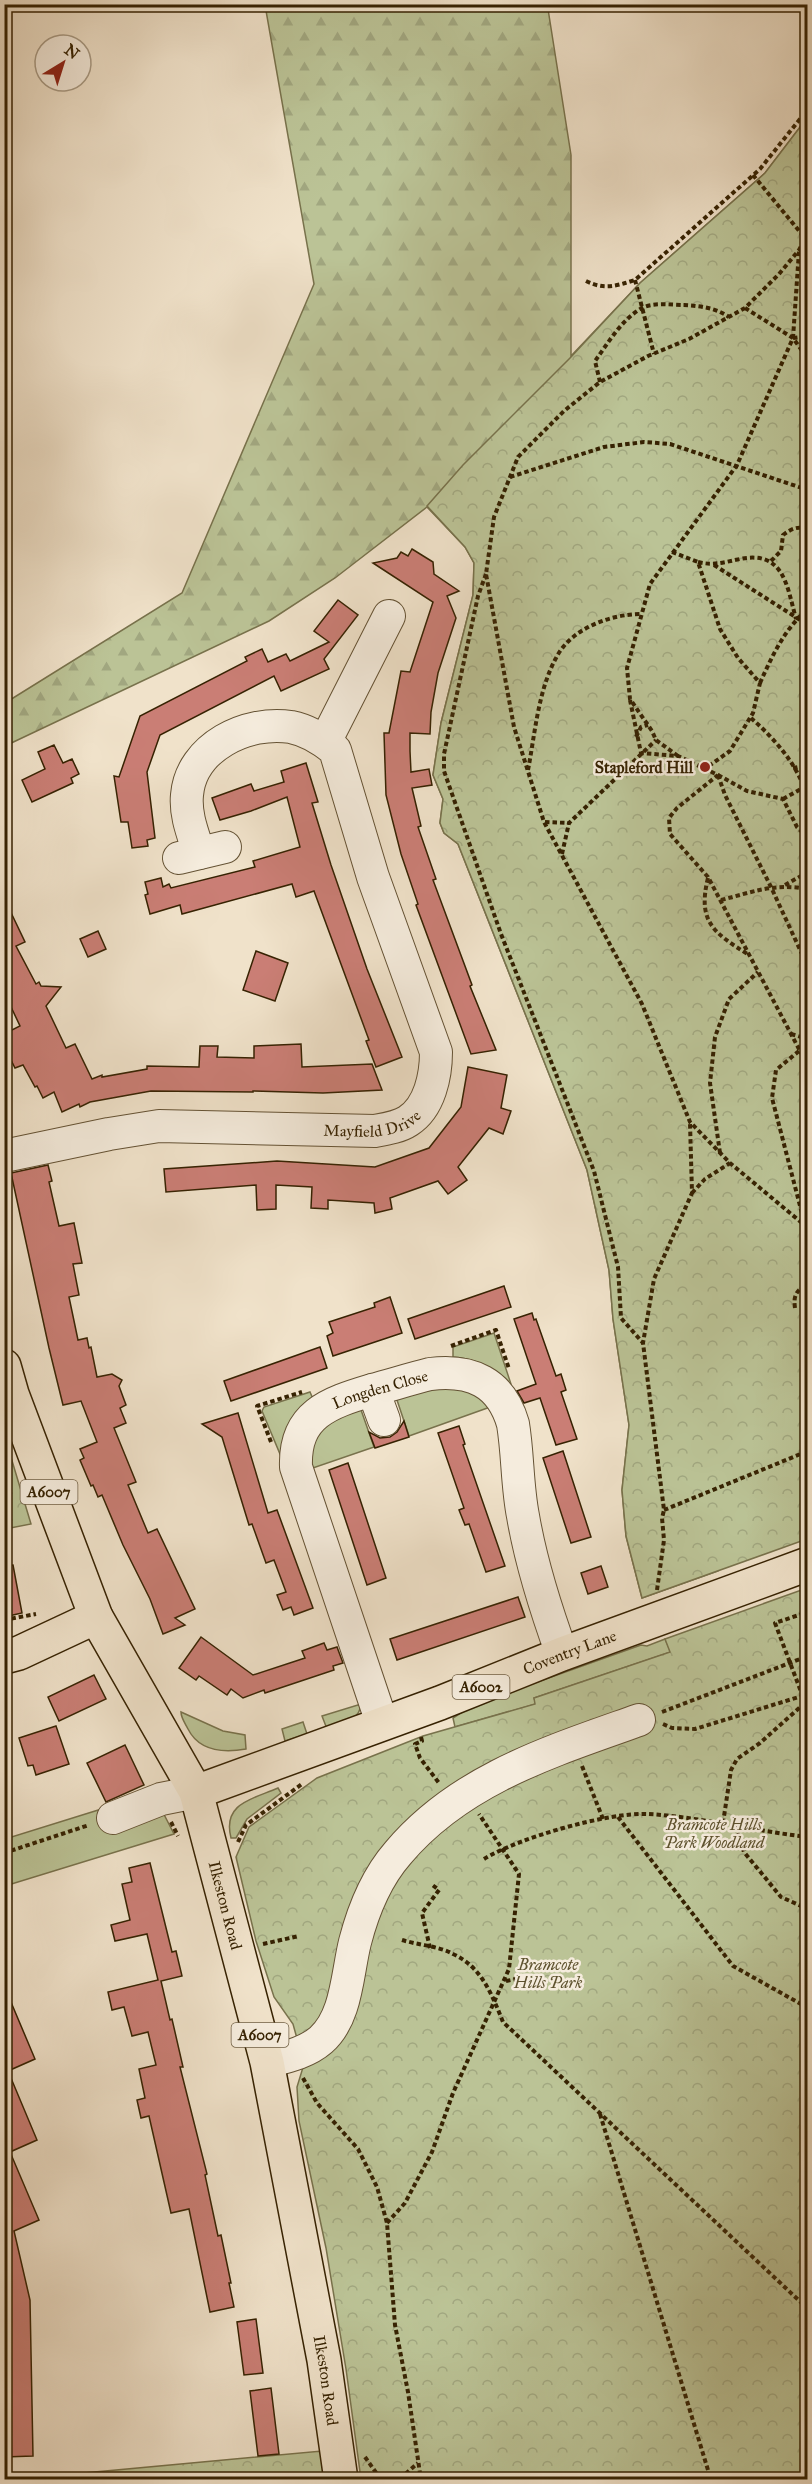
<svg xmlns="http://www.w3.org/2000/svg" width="812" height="2484" font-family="'IM FELL Great Primer',serif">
  <defs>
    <pattern id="forest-firs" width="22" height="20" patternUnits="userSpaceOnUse" patternTransform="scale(1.5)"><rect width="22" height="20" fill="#bbc396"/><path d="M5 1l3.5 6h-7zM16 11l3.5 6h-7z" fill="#a1a780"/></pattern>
    <pattern id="park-crowns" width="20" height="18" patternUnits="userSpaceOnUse" patternTransform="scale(1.5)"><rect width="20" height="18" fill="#bbc396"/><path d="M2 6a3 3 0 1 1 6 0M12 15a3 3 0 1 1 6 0" fill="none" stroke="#a1a780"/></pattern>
  </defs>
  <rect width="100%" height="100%" fill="#f0e2ca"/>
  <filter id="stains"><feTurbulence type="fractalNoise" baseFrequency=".00333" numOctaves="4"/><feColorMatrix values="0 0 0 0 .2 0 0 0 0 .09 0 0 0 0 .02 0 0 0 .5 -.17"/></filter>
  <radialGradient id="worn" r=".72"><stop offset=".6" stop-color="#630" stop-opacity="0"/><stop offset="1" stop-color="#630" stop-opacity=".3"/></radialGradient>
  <!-- green -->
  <g fill="#bbc396" stroke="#78724c" stroke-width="1.5">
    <path d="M494 1333 511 1384 509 1385C493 1367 477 1359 453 1357V1347Z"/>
    <polygon points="428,1388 465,1388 493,1406 409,1436 396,1397"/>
    <polygon points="310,1392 313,1399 280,1454 262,1411 264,1407"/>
    <path d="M360 1407 374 1447 310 1469C308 1426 325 1423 360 1407Z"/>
    <polygon points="665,1639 671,1652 534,1698 536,1704 455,1727 453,1718 473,1705 641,1645 647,1646"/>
    <path d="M361 1704C360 1721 341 1724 327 1729L322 1716Z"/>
    <path d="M181 1712 223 1731 245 1735 246 1749C223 1753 199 1751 188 1729 185 1723 181 1718 181 1712Z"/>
    <polygon points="303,1722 307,1734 285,1741 282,1729"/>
    <path d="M278 1788 281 1793 247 1819 236 1838H231C222 1803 253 1799 278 1788Z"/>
    <polygon points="153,1793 174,1834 5,1886 5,1839"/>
  </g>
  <!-- forest -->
  <polygon fill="url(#forest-firs)" stroke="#78724c" stroke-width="1.5" points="544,4 548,9 571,155 571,356 640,283 765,173 807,118 808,1271 718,1571 642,1598 626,1536 622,1490 629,1425 613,1319 609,1270 587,1170 458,844 444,833 440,823 443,799 433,775 441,723 473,595 474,563 465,547 427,507 335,578 269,621 5,746 5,703 182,593 314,284 265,5"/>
  <!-- park -->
  <g fill="url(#park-crowns)" stroke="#78724c" stroke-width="1.5">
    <polygon points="807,118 807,1539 642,1598 626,1536 622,1490 629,1425 613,1319 609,1270 587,1170 458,844 444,833 440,823 443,799 433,775 441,723 473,595 474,563 465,547 427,506 463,465 571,357 640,283 765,173"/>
    <polygon points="4,1434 31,1524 5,1529 4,1529"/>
    <polygon points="807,1588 807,2479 361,2479 346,2369 326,2248 299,2121 297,2087 304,2064 293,2024 274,1997 256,1941 236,1857 249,1827 317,1778 423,1736 535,1704 534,1698 670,1652 665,1639"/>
    <polygon points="322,2451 325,2479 52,2480 52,2476"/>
  </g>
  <!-- building -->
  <g fill="#ca7e75" stroke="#362202" stroke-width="1.5">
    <polygon points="412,549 433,562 434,574 459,591 447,596 456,618 438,673 431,712 430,734 410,733 410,751 411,772 429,769 432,785 412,788 421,826 418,827 436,879 433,880 472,985 470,986 496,1050 471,1054 416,905 418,904 401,854 386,795 384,733 389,733 401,671 410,672 433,602 373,563 397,558 401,552 408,556"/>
    <polygon points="338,600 358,615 324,659 329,669 281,691 274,676 160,735 147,772 155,838 147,840 148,846 132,848 128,822 121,822 114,776 119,777 140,716 247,661 245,657 262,649 268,662 286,654 290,661 329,642 314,631"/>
    <polygon points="54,745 63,763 72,759 79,774 71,778 73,783 32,802 22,780 45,769 38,752"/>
    <polygon points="306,763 318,802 312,803 331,865 367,969 402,1057 376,1067 366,1041 369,1040 314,891 296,897 292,884 182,914 180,905 150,914 145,895 148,894 145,882 161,878 163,887 169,884 171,888 255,867 253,861 300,847 287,797 251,811 220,820 212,798 251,784 254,791 284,782 281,771"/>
    <polygon points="4,898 25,942 16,946 36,984 39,982 41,986 61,987 46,1006 66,1048 75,1044 92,1079 102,1075 102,1077 147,1069 147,1066 199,1067 200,1046 218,1046 217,1057 254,1058 254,1046 301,1044 302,1067 372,1064 382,1090 323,1093 253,1091 253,1092 151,1091 90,1102 80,1107 79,1104 62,1112 54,1092 43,1098 37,1086 35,1087 23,1065 15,1068 4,1046 4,1034 20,1026 4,992"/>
    <polygon points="98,931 106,949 88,957 80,939"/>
    <polygon points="256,951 288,963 275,1001 243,990"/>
    <polygon points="468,1067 507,1075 501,1108 511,1111 503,1134 489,1128 458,1167 467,1180 448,1194 438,1181 390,1198 392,1209 375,1213 374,1203 328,1200 328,1209 311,1208 312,1187 276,1185 276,1209 257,1210 256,1185 166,1192 164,1169 277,1161 375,1167 429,1148 461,1107"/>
    <polygon points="48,1165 52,1181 49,1182 59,1226 74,1223 82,1263 73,1264 79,1295 69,1297 78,1340 87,1338 89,1348 91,1347 97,1377 112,1374 122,1380 119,1386 126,1405 120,1408 126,1423 114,1428 136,1482 128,1485 148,1533 157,1529 195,1609 175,1618 185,1625 163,1634 150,1599 123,1545 102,1495 98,1497 93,1485 91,1486 80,1460 84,1458 80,1449 97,1442 81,1401 63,1405 49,1348 11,1173"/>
    <polygon points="504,1286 511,1307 415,1339 408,1319"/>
    <polygon points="390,1297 402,1333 333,1356 327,1336 333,1333 329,1322 375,1307 374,1303"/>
    <polygon points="532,1313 534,1320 536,1319 556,1376 561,1374 566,1390 561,1392 577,1439 556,1445 540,1398 524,1403 517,1391 536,1384 514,1319"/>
    <polygon points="320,1347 327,1368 231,1401 224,1381"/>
    <polygon points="238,1413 268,1513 277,1510 313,1608 294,1615 291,1607 283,1610 277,1595 286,1592 274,1560 266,1563 252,1524 249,1525 222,1437 202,1424"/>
    <polygon points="404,1421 409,1437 375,1448 369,1432 380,1438 390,1437 397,1432"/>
    <polygon points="459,1426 465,1444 463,1445 505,1566 486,1572 469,1524 465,1525 459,1510 464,1508 438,1433"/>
    <polygon points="563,1451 591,1537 571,1543 543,1458"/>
    <polygon points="348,1463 386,1578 367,1585 329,1470"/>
    <polygon points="13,1565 22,1613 4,1617 4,1566"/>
    <polygon points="601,1566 608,1587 588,1594 581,1573"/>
    <polygon points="518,1597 525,1617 397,1660 390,1639"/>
    <polygon points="201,1637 253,1675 305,1658 302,1651 324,1643 327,1650 337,1647 343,1663 333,1666 334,1670 265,1693 264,1690 243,1698 231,1689 227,1695 199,1676 196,1680 179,1668"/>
    <polygon points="94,1675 106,1699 59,1721 48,1697"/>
    <polygon points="56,1726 69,1764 36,1775 33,1765 28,1766 19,1738"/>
    <polygon points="125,1745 144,1785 106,1802 87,1763"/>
    <polygon points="150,1863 172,1952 176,1951 182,1976 161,1981 170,2020 172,2019 183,2067 180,2067 207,2174 205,2175 218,2236 221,2235 231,2283 229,2283 234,2307 210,2312 189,2209 171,2213 149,2116 141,2118 137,2100 145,2098 139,2069 156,2065 148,2032 132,2036 124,2007 112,2010 108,1992 158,1980 147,1934 115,1941 111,1925 130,1920 122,1884 132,1882 129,1868"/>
    <polygon points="5,1988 35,2059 8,2071 37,2140 10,2152 39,2220 14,2231 30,2300 33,2456 4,2457"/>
    <polygon points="256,2319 263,2373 244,2375 237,2322"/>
    <polygon points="271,2388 279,2454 258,2456 250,2391"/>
  </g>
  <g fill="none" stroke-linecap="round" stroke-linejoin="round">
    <defs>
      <g id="minor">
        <polyline points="325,742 389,616"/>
        <polyline points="179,858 225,847"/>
        <path id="s1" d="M4 1156 109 1134 159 1126 375 1131C386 1129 399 1127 408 1121 430 1107 436 1075 436 1052L373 877 335 750C323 740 306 730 291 727 247 720 191 747 187 795 185 815 193 834 199 853"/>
        <polyline points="373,1390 384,1420"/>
        <path id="s2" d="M382 1723 296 1467C294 1414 329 1403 372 1390 391 1385 410 1379 430 1374 471 1369 501 1382 513 1424 518 1454 517 1486 523 1516 531 1563 546 1610 562 1654"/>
        <polyline points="113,1818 161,1799 196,1792"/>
        <path d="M267 2062C286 2057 306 2053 321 2040 347 2017 347 1974 355 1942 363 1911 377 1877 398 1853 460 1779 552 1751 639 1720"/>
      </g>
      <g id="major">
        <path id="s3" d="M4 1366 12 1394 96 1617 196 1792 267 2062 324 2360 341 2480"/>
        <polyline points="4,1657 19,1653 96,1617"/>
        <path id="s4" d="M196 1792 440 1703 562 1654 808 1564"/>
      </g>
    </defs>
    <!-- minor casing -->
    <use href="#minor" stroke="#645234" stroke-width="34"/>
    <!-- major casing -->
    <use href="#major" stroke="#362202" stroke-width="36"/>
    <!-- path -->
    <g stroke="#362202" stroke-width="4" stroke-dasharray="4.5 3" stroke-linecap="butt">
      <polyline points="753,175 805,238"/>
      <polyline points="808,234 799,250 779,274 745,308 689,339 648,356 600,382 564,411 518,457 494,517 486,574 514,727 544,822 642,1004 690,1122 730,1163 808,1228"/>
      <polyline points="635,280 654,354"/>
      <path d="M586 281C604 290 616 286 635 280L760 169 808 109"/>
      <polyline points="745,308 793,338 808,359"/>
      <polyline points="793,338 808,336"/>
      <path d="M600 382 595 361C608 343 622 319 642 308 653 302 672 305 684 305 701 306 716 308 729 317"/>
      <polyline points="510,477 604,447 644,442 670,444 808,490"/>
      <polyline points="672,552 698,562 720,629 738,658 760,683 753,713 730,751 706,768"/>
      <path d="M771 561 781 551 783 535C791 529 798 525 808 530"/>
      <path d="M698 562C714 566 725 562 740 559 784 550 787 586 796 619"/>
      <polyline points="714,565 808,625"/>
      <polyline points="486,574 478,596 444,754 444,771 501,934 594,1171 618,1267 621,1318 643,1343"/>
      <path d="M760 683C772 656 785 628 808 609"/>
      <polyline points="630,700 641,753 678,756 718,775 677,808 669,818 670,834 708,877 808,1066"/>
      <path d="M751 718C775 739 801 768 808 801"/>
      <polyline points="636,737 641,727 648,725"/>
      <polyline points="678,756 656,740 652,731 630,699 627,668 650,584 737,465 793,338 799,251"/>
      <polyline points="793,768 808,765"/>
      <path d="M528 770C535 734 538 691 556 658 571 628 611 614 642 614"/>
      <polyline points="718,775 725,795 771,887 808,967"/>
      <polyline points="718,775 747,791 783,799 797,827 808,838"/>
      <polyline points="783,799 808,785"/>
      <polyline points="545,822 569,823"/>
      <polyline points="562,854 569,823 656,740"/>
      <path d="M708 878C697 922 714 933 749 955"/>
      <polyline points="785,885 808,872"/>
      <path d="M721 900C753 892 773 883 808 889"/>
      <polyline points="791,1034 808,1039"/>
      <polyline points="799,1051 776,1070 772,1098 805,1225"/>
      <polyline points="720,1153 710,1083 715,1037 729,999 758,972"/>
      <polyline points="692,1193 705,1179 730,1163"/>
      <path d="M795 1308C793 1295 797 1290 808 1283"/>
      <polyline points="451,1346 496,1330 509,1369"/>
      <polyline points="271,1442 257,1406 302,1392"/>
      <polyline points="664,1510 808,1451"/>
      <polyline points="657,1590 664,1540 662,1518 664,1510 643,1343 654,1279 692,1193 690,1123"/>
      <polyline points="4,1620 36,1614"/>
      <polyline points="803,1697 775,1623 808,1612"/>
      <polyline points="662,1712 808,1656"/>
      <polyline points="663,1724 672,1728 695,1729 802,1696"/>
      <polyline points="421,1737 422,1741 415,1744 420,1758 439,1783"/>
      <polyline points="582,1766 603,1819"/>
      <polyline points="618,1817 733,1966 808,2008"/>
      <polyline points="171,1822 178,1836"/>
      <polyline points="723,1823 731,1770 737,1759 760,1743 806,1702"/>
      <polyline points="735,1826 744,1852 781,1897 808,1909"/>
      <polyline points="238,1842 246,1825 302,1784"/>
      <polyline points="4,1853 89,1825"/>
      <path d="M484 1859C518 1838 608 1812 648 1814 701 1817 754 1831 808 1837"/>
      <path d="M402 1940C418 1945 439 1946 453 1954 482 1967 492 1995 503 2022L808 2309"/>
      <polyline points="263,1944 299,1936"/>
      <polyline points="430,1948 422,1913 439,1890 431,1884"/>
      <polyline points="506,1981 516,1979"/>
      <polyline points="303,2078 317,2103 358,2149 377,2187 387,2223 395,2325 408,2392 421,2480"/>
      <polyline points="600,2114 711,2480"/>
      <polyline points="387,2223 405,2203 432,2152 453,2093 509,1969 519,1874 479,1814"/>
      <polyline points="365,2457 377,2474 378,2480"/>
      <polyline points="403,2480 403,2476 418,2463"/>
    </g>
    <!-- minor -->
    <use href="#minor" stroke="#f5ecdd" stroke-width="32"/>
    <!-- major -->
    <use href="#major" stroke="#f0e2ca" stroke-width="33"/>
  </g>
  <!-- markers -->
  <circle fill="#8f2418" stroke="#f5ecdd" stroke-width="2" cx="705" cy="767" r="6"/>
  <g text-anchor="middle" stroke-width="5" stroke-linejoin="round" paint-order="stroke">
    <!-- shield labels -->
    <g fill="#f5ecdd" stroke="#6f5f44" stroke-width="1.5">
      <rect x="20.5" y="1480" width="57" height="24" rx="4.5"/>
      <rect x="452.5" y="1675" width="57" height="24" rx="4.5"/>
      <rect x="231.5" y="2023" width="57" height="24" rx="4.5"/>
    </g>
    <g font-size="15" font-weight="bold" fill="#362202">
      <text x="49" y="1497">A6007</text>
      <text x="481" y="1692">A6002</text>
      <text x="260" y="2040">A6007</text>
    </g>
    <!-- poi labels -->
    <g font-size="16" font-weight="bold" fill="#362202" stroke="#f5ecdd" text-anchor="end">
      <text x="693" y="773">Stapleford Hill</text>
    </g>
    <!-- street labels -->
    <g font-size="16" fill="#362202" stroke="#f5ecdd">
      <text dy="6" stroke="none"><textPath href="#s1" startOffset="372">Mayfield Drive</textPath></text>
      <text dy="6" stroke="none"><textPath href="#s2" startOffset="398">Longden Close</textPath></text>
      <text dy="6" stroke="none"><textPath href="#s4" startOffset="399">Coventry Lane</textPath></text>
      <text dy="6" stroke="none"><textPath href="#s3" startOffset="586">Ilkeston Road</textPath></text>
      <text dy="6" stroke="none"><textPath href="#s3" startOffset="1072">Ilkeston Road</textPath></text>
    </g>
    <!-- park labels -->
    <g font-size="16" font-style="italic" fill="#5e522e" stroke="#f5ecdd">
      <text x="714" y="1830">Bramcote Hills<tspan x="714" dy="18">Park Woodland</tspan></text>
      <text x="548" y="1970">Bramcote<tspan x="548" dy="18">Hills Park</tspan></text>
    </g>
  </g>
  <!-- margin -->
  <rect width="812" height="2484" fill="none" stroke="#f0e2ca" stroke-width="24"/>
  <rect x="6" y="6" width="800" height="2472" fill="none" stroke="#362202" stroke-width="3"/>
  <rect x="12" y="12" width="788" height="2460" fill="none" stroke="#362202" stroke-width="1.5"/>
  <!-- north arrow -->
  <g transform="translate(63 63) rotate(38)"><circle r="28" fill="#f5ecdd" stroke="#a99b85" stroke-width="1.5"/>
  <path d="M0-4.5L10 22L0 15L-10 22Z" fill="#8f2418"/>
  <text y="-9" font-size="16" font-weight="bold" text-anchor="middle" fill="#362202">N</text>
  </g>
  <rect width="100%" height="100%" filter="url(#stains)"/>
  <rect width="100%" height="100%" fill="url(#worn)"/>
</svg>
